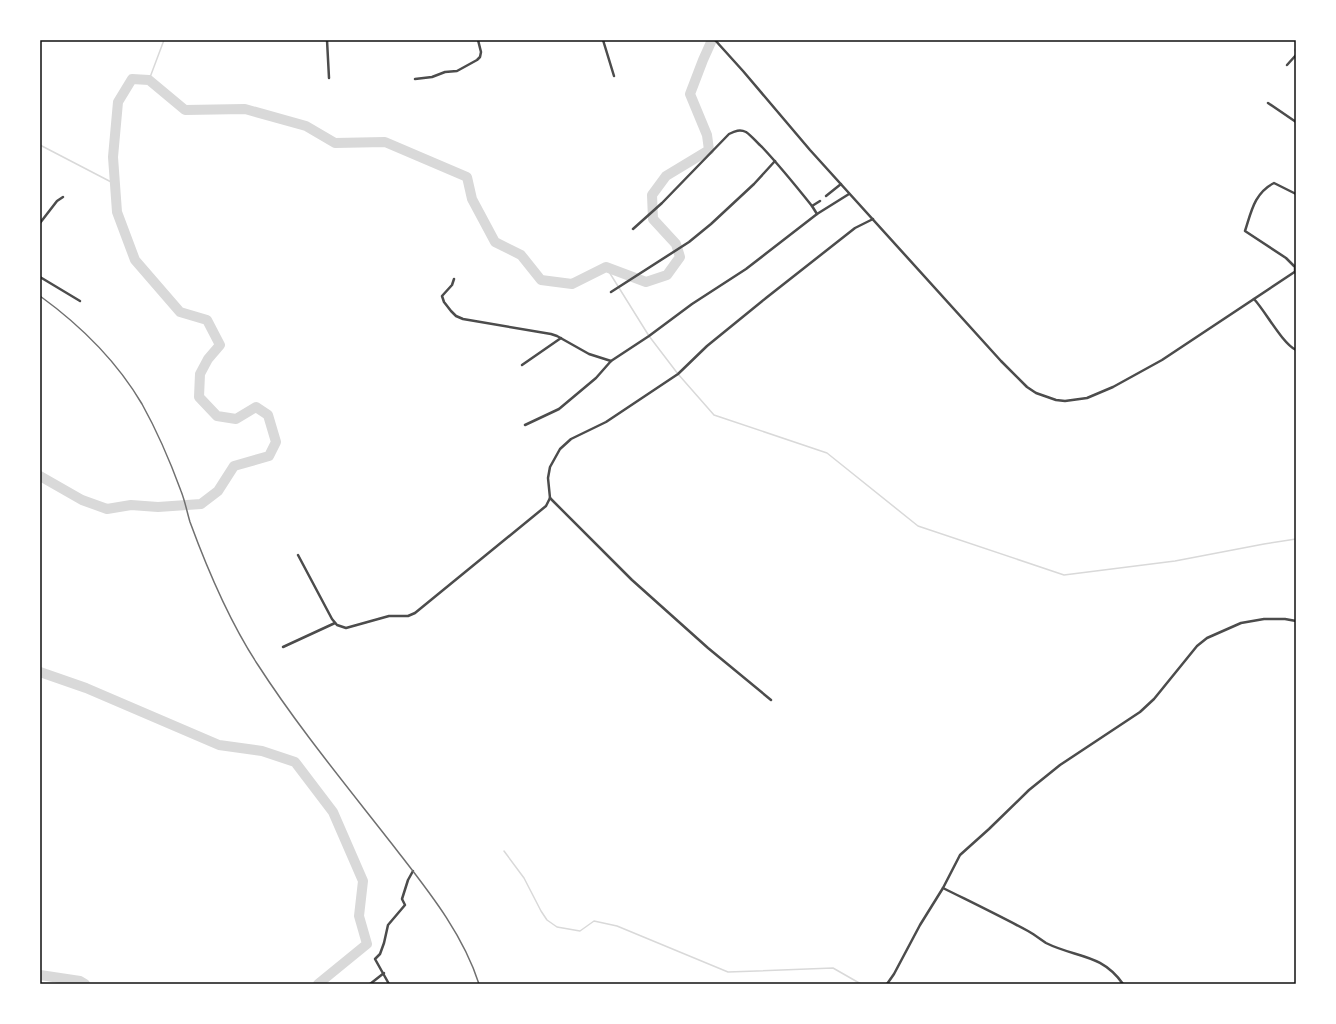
<svg xmlns="http://www.w3.org/2000/svg" width="1336" height="1024" font-family="'Public Sans',sans-serif">
  <rect width="100%" height="100%" fill="#fff"/>
  <g fill="none" stroke-linecap="round" stroke-linejoin="round">
    <!-- stream -->
    <g stroke="#d9d9d9" stroke-width="1.5">
      <polyline points="149,80 164,40"/>
      <polyline points="40,145 115,184"/>
      <polyline points="606,267 649,336 678,374 714,415 827,453 918,526 1064,575 1175,561 1264,544 1296,539"/>
      <polyline points="504,851 524,878 541,911 547,920 557,927 580,931 594,921 617,926 728,972 833,968 861,984"/>
    </g>
    <!-- river -->
    <g stroke="#d9d9d9" stroke-width="10">
      <polyline points="40,476 82,500 107,509 131,505 158,507 201,504 218,491 234,466 269,456 276,442 268,415 256,407 236,419 217,416 199,397 200,374 208,359 220,345 207,320 180,312 135,260 117,212 113,157 118,102 132,79 149,80 185,110 245,109 306,126 335,143 385,142 467,177 472,199 495,242 521,255 541,280 572,284 606,267 646,282 667,275 680,257 676,244 653,219 652,195 666,176 709,150 707,135 690,94 703,60 712,40"/>
      <polyline points="40,672 86,688 219,745 262,751 295,762 333,812 363,881 359,916 367,944 318,984"/>
      <polyline points="40,975 80,981 85,984"/>
    </g>
    <!-- minor -->
    <g stroke="#4c4c4c" stroke-width="2.5">
      <polyline points="327,40 329,78"/>
      <polyline points="603,40 614,76"/>
      <polyline points="715,40 743,71 810,150 1001,361 1027,387 1036,393 1056,400 1065,401 1087,398 1113,387 1162,360 1296,271"/>
      <polyline points="1296,49 1296,51"/>
      <polyline points="1287,65 1296,55"/>
      <polyline points="415,79 432,77 445,72 457,71 477,60 480,57 481,52 478,40"/>
      <polyline points="1268,103 1296,122"/>
      <polyline points="826,196 841,184"/>
      <polyline points="817,214 849,194"/>
      <polyline points="40,223 57,201 63,197"/>
      <path d="M633 229 662 203 729 134C735 131 740 129 746 132 752 136 757 143 762 147 780 166 796 186 812 206"/>
      <path d="M1295 272V267L1286 258 1245 231C1251 213 1254 193 1274 183L1296 194"/>
      <polyline points="40,277 80,301"/>
      <polyline points="454,279 452,285 442,296 444,302 451,311 456,316 463,319 551,334 557,336 589,354 611,361"/>
      <polyline points="611,292 689,242 711,224 754,184 775,161"/>
      <path d="M1254 299C1266 312 1282 343 1296 350"/>
      <polyline points="522,365 561,338"/>
      <polyline points="525,425 559,409 596,378 611,361 649,336 692,304 746,269 817,214 812,206 820,201"/>
      <polyline points="550,498 632,580 708,648 771,700"/>
      <polyline points="298,555 332,619 337,625 346,628 389,616 408,616 415,613 546,506 550,498 548,478 550,467 560,449 571,439 606,422 678,374 707,346 766,298 855,228 873,219"/>
      <polyline points="283,647 335,623"/>
      <path d="M943 888C971 902 1000 916 1028 931 1035 935 1040 939 1046 943 1076 958 1101 953 1123 984"/>
      <polyline points="370,984 384,973"/>
      <polyline points="389,984 375,959 380,954 384,943 388,925 405,905 402,899 408,880 413,871"/>
      <polyline points="887,984 894,974 920,925 943,888 960,855 989,829 1029,790 1060,765 1140,712 1154,699 1197,646 1207,638 1241,623 1264,619 1285,619 1296,621"/>
    </g>
    <!-- rail -->
    <path stroke="#707070" stroke-width="1.5" d="M40 296C80 325 116 360 142 404 157 431 170 461 181 491 185 501 187 512 190 522 208 571 229 621 258 665 298 727 346 785 392 844 425 887 462 931 479 984"/>
  </g>
  <!-- border -->
  <rect width="1336" height="1024" fill="none" stroke="#ffffff" stroke-width="82"/>
  <rect x="41" y="41" width="1254" height="942" fill="none" stroke="#111" stroke-width="1.5"/>
</svg>
